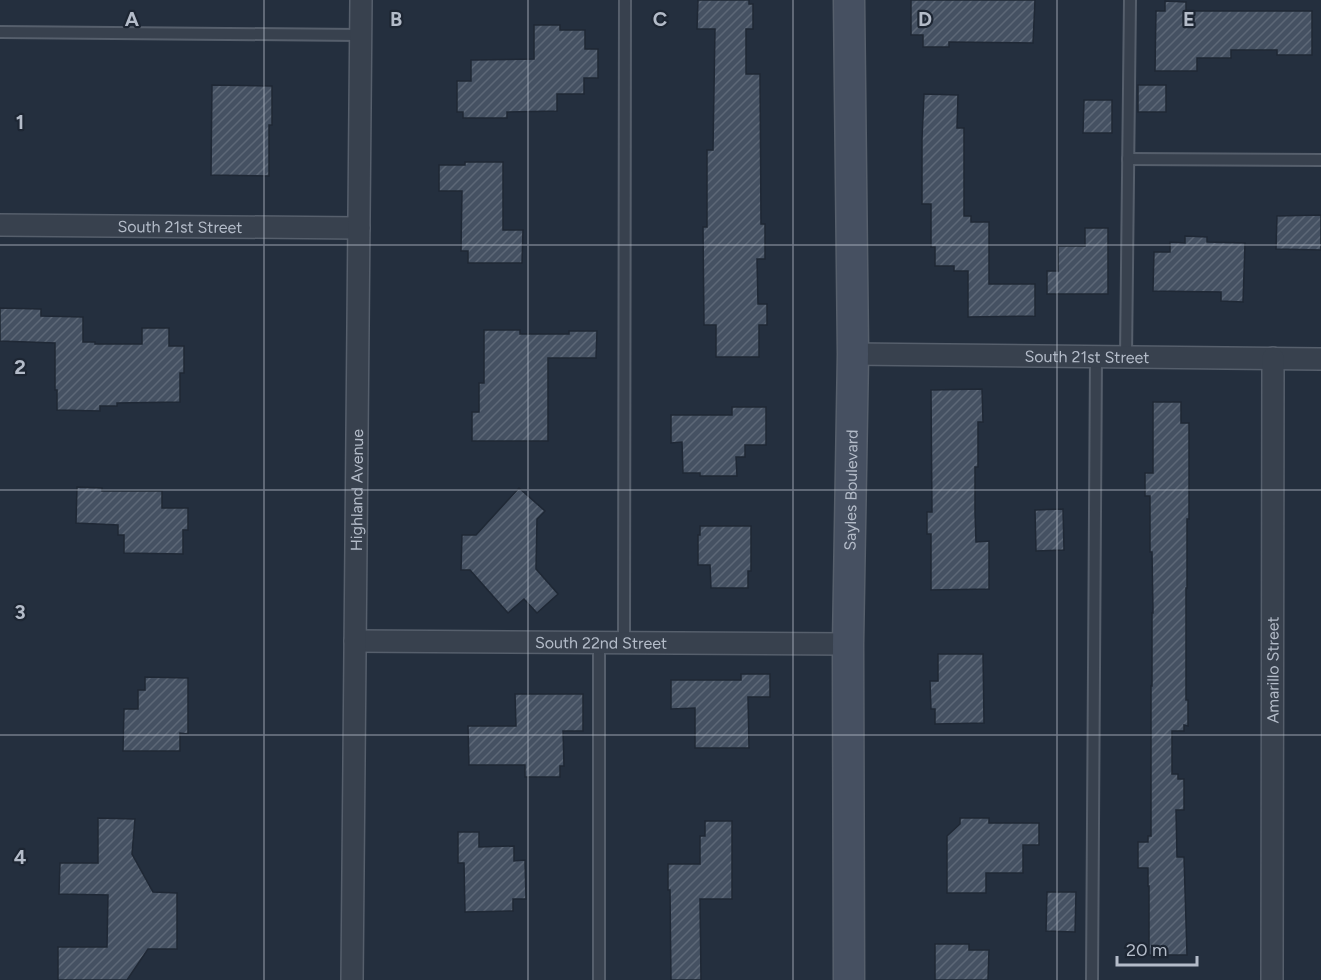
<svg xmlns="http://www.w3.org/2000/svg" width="1321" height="980" font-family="Figtree,sans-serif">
  <defs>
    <pattern id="building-hatch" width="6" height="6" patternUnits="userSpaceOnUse" patternTransform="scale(1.5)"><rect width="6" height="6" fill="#455162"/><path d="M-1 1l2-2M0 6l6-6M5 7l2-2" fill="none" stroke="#5d6877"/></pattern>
  </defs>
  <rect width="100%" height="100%" fill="#242f3e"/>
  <!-- building -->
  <g fill="url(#building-hatch)" stroke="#1f2835" stroke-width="1.5">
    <polygon points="698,0 749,0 749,4 753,4 753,29 746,29 746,74 760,74 761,224 765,224 765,259 757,259 758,304 767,304 767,325 759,325 759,357 716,357 716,325 704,325 703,227 707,227 707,150 713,150 715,29 697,29"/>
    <polygon points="911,0 1035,0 1033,43 949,42 949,47 923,47 923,35 911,35"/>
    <polygon points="1165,1 1186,2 1186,11 1312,11 1312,55 1277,55 1277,50 1231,50 1231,58 1197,58 1197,71 1155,71 1156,11 1165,11"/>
    <polygon points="534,25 560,25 560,30 585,30 585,49 598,49 598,78 584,78 584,94 557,94 557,111 507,112 507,118 463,118 463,112 457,112 457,81 471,81 471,60 534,59"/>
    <polygon points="212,85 272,86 272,125 269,125 269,176 211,175"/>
    <rect x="1138" y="85" width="28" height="27"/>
    <polygon points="924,94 958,95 957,128 964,128 964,216 971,216 971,222 989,222 989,284 1035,284 1035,316 968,317 968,271 954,271 954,266 935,266 935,247 931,247 931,204 922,204 922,139"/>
    <polygon points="1084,100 1112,100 1112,133 1083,133"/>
    <polygon points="465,162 503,162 503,230 523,230 522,263 468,263 468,251 461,251 462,191 439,191 439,165 465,165"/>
    <polygon points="1321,215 1321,250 1276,249 1277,216"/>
    <polygon points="1085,228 1108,228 1108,294 1047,294 1047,271 1058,271 1058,246 1085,246"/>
    <polygon points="1185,236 1207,237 1207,242 1245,243 1243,302 1221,301 1221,292 1153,291 1154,252 1170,252 1170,242 1185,243"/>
    <polygon points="0,308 41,309 41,316 83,317 83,342 95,342 95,344 142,344 142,328 169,328 169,346 184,346 184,373 180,373 180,402 117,403 117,406 100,406 100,411 57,410 57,390 55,390 55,343 0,341"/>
    <polygon points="484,330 520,330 520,334 569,334 569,331 597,331 596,358 548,358 548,441 472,441 472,412 479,412 479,383 484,383"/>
    <polygon points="982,389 983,422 978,422 978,467 975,467 975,512 976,542 989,541 989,589 931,590 931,534 927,534 927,512 932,512 931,390"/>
    <polygon points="1153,402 1181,402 1181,423 1189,423 1189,519 1187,519 1187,588 1186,588 1186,700 1188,700 1188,726 1184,725 1184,731 1172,731 1172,774 1178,774 1178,779 1184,779 1184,810 1176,810 1177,857 1184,857 1187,955 1149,955 1149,886 1148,886 1148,868 1138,868 1138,842 1148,842 1148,836 1151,836 1151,686 1152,686 1152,613 1153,613 1152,552 1150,552 1150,496 1145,496 1145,473 1153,473"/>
    <polygon points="732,407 766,407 766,445 745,445 745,457 736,457 737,476 700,476 700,473 683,473 682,442 671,443 671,415 732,415"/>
    <polygon points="77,487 102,488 102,491 162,491 162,508 188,508 188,530 183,530 183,554 124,553 124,535 118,535 118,525 76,523"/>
    <polygon points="519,488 545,511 537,519 536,569 558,594 537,613 524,599 508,613 470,570 461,570 462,535 476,535"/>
    <polygon points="1063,509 1064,550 1036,551 1035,510"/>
    <polygon points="700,526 751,526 751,571 748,571 748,588 711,588 710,565 698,565 698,535 700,535"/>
    <polygon points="938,654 983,654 984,723 935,724 935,709 931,709 930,681 938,681"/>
    <polygon points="741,674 770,674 770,697 748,697 749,748 695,748 695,708 671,709 671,680 741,680"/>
    <polygon points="145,677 188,678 188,734 180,733 180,751 123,751 124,709 138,709 138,690 145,690"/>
    <polygon points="515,694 583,694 583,731 563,731 564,766 560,766 560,777 525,777 525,765 469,765 468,726 516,726"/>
    <polygon points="98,818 135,819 132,854 153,892 177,893 177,949 148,949 127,980 58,980 58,947 107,947 108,895 59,894 60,863 98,863"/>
    <polygon points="960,818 989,818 989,823 1039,823 1039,845 1023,845 1023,873 986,873 986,893 947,893 947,836 960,824"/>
    <polygon points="705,821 732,821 732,899 700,899 701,980 671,980 670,890 668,890 668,864 700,864 700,836 705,836"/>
    <polygon points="458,832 479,832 479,847 514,846 514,861 525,860 526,899 513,899 513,911 465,912 464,863 458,863"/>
    <polygon points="1047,892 1076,892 1075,932 1046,931"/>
    <polygon points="935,944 969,944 969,950 989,950 988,980 935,980"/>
  </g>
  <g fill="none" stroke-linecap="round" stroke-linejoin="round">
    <defs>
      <g id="service">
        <polyline points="0,32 360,35"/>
        <polyline points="1128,159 1321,160"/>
        <polyline points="1126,357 1130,0"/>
        <polyline points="599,643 599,980"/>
        <polyline points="624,643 625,0"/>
        <polyline points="1092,980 1096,356"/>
      </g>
      <g id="minor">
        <path id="s1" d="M0 225 359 228"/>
        <path id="s2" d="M853 354 1321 359"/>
        <path id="s3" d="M355 641 848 644"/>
        <path id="s4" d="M352 980 361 0"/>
        <path id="s5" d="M1272 980 1273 358"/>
      </g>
      <g id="secondary">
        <path id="s6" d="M849 980 848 644 853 354 849 0"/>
      </g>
    </defs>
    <!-- service casing -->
    <use href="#service" stroke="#565f6c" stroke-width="14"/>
    <!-- minor casing -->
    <use href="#minor" stroke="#565f6c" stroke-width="24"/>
    <!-- secondary casing -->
    <use href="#secondary" stroke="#565f6c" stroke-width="33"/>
    <!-- service -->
    <use href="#service" stroke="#38414e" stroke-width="10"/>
    <!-- minor -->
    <use href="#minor" stroke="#38414e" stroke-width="21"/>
    <!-- secondary -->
    <use href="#secondary" stroke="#465061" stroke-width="30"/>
  </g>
  <!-- grid -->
  <path fill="none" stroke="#b4bcc9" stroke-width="1.5" stroke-opacity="0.55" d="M264 0V980M528 0V980M793 0V980M1057 0V980M0 245H1321M0 490H1321M0 735H1321"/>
  <g text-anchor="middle" stroke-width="4.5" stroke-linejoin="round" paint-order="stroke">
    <!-- street labels -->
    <g font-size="16" fill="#b4bcc9" stroke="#1d2633">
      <text dy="6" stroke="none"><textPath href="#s1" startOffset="180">South 21st Street</textPath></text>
      <text dy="6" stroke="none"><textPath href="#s2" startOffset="234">South 21st Street</textPath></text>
      <text dy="6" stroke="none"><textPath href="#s4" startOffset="490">Highland Avenue</textPath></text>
      <text dy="6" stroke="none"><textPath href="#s6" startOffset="490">Sayles Boulevard</textPath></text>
      <text dy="6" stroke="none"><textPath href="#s3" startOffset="246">South 22nd Street</textPath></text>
      <text dy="6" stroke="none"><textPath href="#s5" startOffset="310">Amarillo Street</textPath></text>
    </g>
  </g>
  <g font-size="20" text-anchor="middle" font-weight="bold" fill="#b4bcc9" stroke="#1d2633" stroke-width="4.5" stroke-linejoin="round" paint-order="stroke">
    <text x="132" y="26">A</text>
    <text x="396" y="26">B</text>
    <text x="660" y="26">C</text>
    <text x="925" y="26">D</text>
    <text x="1189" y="26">E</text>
    <text x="20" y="129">1</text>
    <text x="20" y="374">2</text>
    <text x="20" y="619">3</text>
    <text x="20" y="864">4</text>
  </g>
  <!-- scale -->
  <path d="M1117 956v9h80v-9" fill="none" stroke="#b4bcc9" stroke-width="3"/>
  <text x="1126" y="956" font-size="18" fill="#b4bcc9" stroke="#1d2633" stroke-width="4.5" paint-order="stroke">20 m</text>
</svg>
